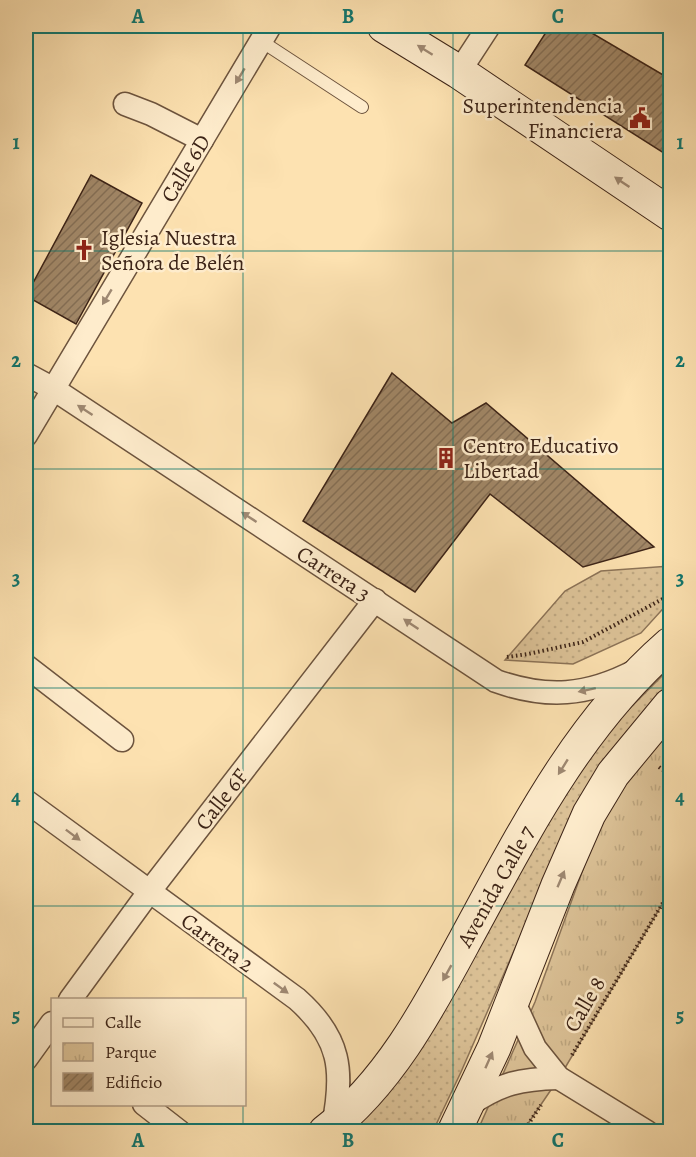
<svg xmlns="http://www.w3.org/2000/svg" width="696" height="1157" font-family="Alegreya,serif">
  <defs>
    <pattern id="grass-dots" width="8" height="8" patternUnits="userSpaceOnUse" patternTransform="scale(1.5)"><rect width="8" height="8" fill="#dcc297"/><path d="M2 2h.1M6 6h.1" fill="none" stroke="#bea781" stroke-width="1.8" stroke-linecap="round"/></pattern>
    <pattern id="park-tufts" width="24" height="20" patternUnits="userSpaceOnUse" patternTransform="scale(1.5)"><rect width="24" height="20" fill="#dcc297"/><path d="M3 7l-1-3M5 7V3M7 7l1-3M15 17l-1-3M17 17v-4M19 17l1-3" fill="none" stroke="#bea781"/></pattern>
    <pattern id="building-hatch" width="6" height="6" patternUnits="userSpaceOnUse" patternTransform="scale(1.5)"><rect width="6" height="6" fill="#a18767"/><path d="M-1 1l2-2M0 6l6-6M5 7l2-2" fill="none" stroke="#846e54"/></pattern>
  </defs>
  <rect width="100%" height="100%" fill="#fde2b1"/>
  <filter id="stains"><feTurbulence type="fractalNoise" baseFrequency=".00333" numOctaves="4"/><feColorMatrix values="0 0 0 0 .2 0 0 0 0 .09 0 0 0 0 .02 0 0 0 .5 -.17"/></filter>
  <radialGradient id="worn" r=".72"><stop offset=".6" stop-color="#630" stop-opacity="0"/><stop offset="1" stop-color="#630" stop-opacity=".3"/></radialGradient>
  <!-- grass -->
  <g fill="url(#grass-dots)" stroke="#8c7357" stroke-width="1.5">
    <polygon points="670,566 670,601 641,633 573,664 505,660 565,591 601,571"/>
    <polygon points="670,668 670,692 544,882 461,1072 433,1131 341,1132 608,730"/>
  </g>
  <!-- park -->
  <polygon fill="url(#park-tufts)" stroke="#8c7357" stroke-width="1.5" points="670,727 670,891 559,1078 523,1131 477,1132 535,1002 590,850 609,804"/>
  <!-- building -->
  <g fill="url(#building-hatch)" stroke="#3d2417" stroke-width="1.5">
    <polygon points="550,26 580,26 670,79 670,157 525,65"/>
    <polygon points="91,175 142,203 76,324 26,296"/>
    <polygon points="392,373 452,423 486,403 654,547 583,567 490,494 415,592 303,521"/>
  </g>
  <g fill="none" stroke-linecap="round" stroke-linejoin="round">
    <defs>
      <polyline id="lane" points="261,41 362,107"/>
      <g id="street">
        <polyline points="459,72 489,26"/>
        <polyline points="125,104 151,114 202,140"/>
        <path d="M26 374 52 388 496 681C547 699 587 696 635 671"/>
        <polyline points="26,435 270,26"/>
        <polyline points="26,666 122,740"/>
        <path d="M26 801 297 999C341 1038 344 1071 333 1126"/>
        <polyline points="70,1000 149,892 375,600"/>
        <polyline points="513,1000 535,1048 559,1078 647,1132"/>
        <polyline points="26,1059 52,1023"/>
        <polyline points="144,1104 180,1132"/>
        <path d="M469 1105C501 1083 521 1079 559 1078"/>
      </g>
      <g id="secondary">
        <polyline points="384,26 459,72 670,214"/>
        <path d="M325 1132C388 1084 428 1009 464 942 523 834 576 726 670 644"/>
        <polyline points="454,1132 494,1048 558,885 589,814 613,774 670,705"/>
      </g>
    </defs>
    <!-- lane casing -->
    <use href="#lane" stroke="#6d543e" stroke-width="14"/>
    <!-- street casing -->
    <use href="#street" stroke="#6d543e" stroke-width="25"/>
    <!-- secondary casing -->
    <use href="#secondary" stroke="#3d2417" stroke-width="35"/>
    <!-- path -->
    <g stroke="#3d2417" stroke-width="4" stroke-dasharray="1.5 3" stroke-linecap="butt">
      <polyline points="507,657 528,654 583,642 670,595"/>
      <polyline points="659,767 670,775"/>
      <polyline points="572,1055 670,891"/>
      <polyline points="523,1132 541,1105"/>
    </g>
    <!-- lane -->
    <use href="#lane" stroke="#feeccc" stroke-width="12"/>
    <!-- street -->
    <use href="#street" stroke="#feeccc" stroke-width="22"/>
    <!-- secondary -->
    <use href="#secondary" stroke="#feeccc" stroke-width="33"/>
  </g>
  <!-- one-way arrows -->
  <defs><path id="oneway-solid" d="M-6-.8H1V-3.2L6.5 0L1 3.2V.8H-6Z" transform="scale(1.5)"/></defs>
  <g fill="#9e8872">
    <use href="#oneway-solid" transform="translate(425 50) rotate(-148)"/>
    <use href="#oneway-solid" transform="translate(240 76) rotate(121)"/>
    <use href="#oneway-solid" transform="translate(622 182) rotate(-146)"/>
    <use href="#oneway-solid" transform="translate(107 297) rotate(121)"/>
    <use href="#oneway-solid" transform="translate(85 410) rotate(-147)"/>
    <use href="#oneway-solid" transform="translate(249 517) rotate(-147)"/>
    <use href="#oneway-solid" transform="translate(411 624) rotate(-146)"/>
    <use href="#oneway-solid" transform="translate(587 690) rotate(168)"/>
    <use href="#oneway-solid" transform="translate(563 767) rotate(122)"/>
    <use href="#oneway-solid" transform="translate(73 835) rotate(37)"/>
    <use href="#oneway-solid" transform="translate(561 879) rotate(-67)"/>
    <use href="#oneway-solid" transform="translate(447 973) rotate(119)"/>
    <use href="#oneway-solid" transform="translate(281 988) rotate(36)"/>
    <use href="#oneway-solid" transform="translate(489 1060) rotate(-66)"/>
  </g>
  <!-- grid -->
  <path fill="none" stroke="#0f766e" stroke-width="1.5" stroke-opacity="0.55" d="M243 26V1000M453 26V1132M26 251H670M26 469H670M26 688H670M26 906H670M243 1104V1132"/>
  <!-- icons -->
  <defs>
    <symbol id="civic-bare" viewBox="-9 -9 18 18"><path d="M-.6-6.5H3V-4.5H.6V-3L4-1V1h2V6H-6V1h2V-1L-.6-3ZM-1.2 2.5V6h2.4V2.5Z" fill="#8f2418" stroke="#feeccc" stroke-width="2.5" paint-order="stroke"/></symbol>
    <symbol id="church-bare" viewBox="-9 -9 18 18"><path d="M-1.2-6h2.4v3.5h3.3v2.4h-3.3V6h-2.4V-.1h-3.3v-2.4h3.3Z" fill="#8f2418" stroke="#feeccc" stroke-width="2.5" paint-order="stroke"/></symbol>
    <symbol id="building-bare" viewBox="-9 -9 18 18"><path d="M-4-6H4V6H1V3H-1V6H-4ZM-2.5-4.3h1.7v1.8h-1.7ZM.8-4.3h1.7v1.8H.8ZM-2.5-1h1.7V.8h-1.7ZM.8-1h1.7V.8H.8Z" fill="#8f2418" stroke="#feeccc" stroke-width="2.5" paint-order="stroke"/></symbol>
  </defs>
  <g fill-rule="evenodd">
    <use href="#civic-bare" x="625" y="103" width="30" height="30"/>
    <use href="#church-bare" x="69" y="235" width="30" height="30"/>
    <use href="#building-bare" x="431" y="443" width="30" height="30"/>
  </g>
  <g text-anchor="middle" stroke-width="5" stroke-linejoin="round" paint-order="stroke">
    <!-- poi labels -->
    <g font-size="22" fill="#3d2417" stroke="#feeccc" text-anchor="start">
      <text x="623" y="113" text-anchor="end">Superintendencia<tspan x="623" dy="25">Financiera</tspan></text>
      <text x="101" y="245">Iglesia Nuestra<tspan x="101" dy="25">Señora de Belén</tspan></text>
      <text x="463" y="453">Centro Educativo<tspan x="463" dy="25">Libertad</tspan></text>
    </g>
    <!-- street labels -->
    <g font-size="22" fill="#3d2417" stroke="#feeccc">
      <text transform="translate(185 168) rotate(-59)" y="8">Calle 6D</text>
      <text transform="translate(334 573) rotate(33)" y="8">Carrera 3</text>
      <text transform="translate(221 799) rotate(-52)" y="8">Calle 6F</text>
      <text transform="translate(495 886) rotate(-61)" y="8">Avenida Calle 7</text>
      <text transform="translate(218 942) rotate(36)" y="8">Carrera 2</text>
      <text transform="translate(584 1004) rotate(-60)" y="8">Calle 8</text>
    </g>
  </g>
  <!-- margin -->
  <rect width="696" height="1157" fill="none" stroke="#fde2b1" stroke-width="66"/>
  <!-- legend -->
  <rect x="51" y="998" width="195" height="108" fill="#feeccc" stroke="#b19c84" stroke-width="1.5"/>
  <rect x="63" y="1018" width="30" height="9" fill="#feeccc" stroke="#b19c84" stroke-width="1.5"/>
  <text x="105" y="1028" font-size="18" fill="#3d2417">Calle</text>
  <rect x="63" y="1043" width="30" height="18" fill="url(#park-tufts)" stroke="#b19c84" stroke-width="1.5"/>
  <text x="105" y="1058" font-size="18" fill="#3d2417">Parque</text>
  <rect x="63" y="1073" width="30" height="18" fill="url(#building-hatch)" stroke="#b19c84" stroke-width="1.5"/>
  <text x="105" y="1088" font-size="18" fill="#3d2417">Edificio</text>
  <rect x="33" y="33" width="630" height="1091" fill="none" stroke="#0f766e" stroke-width="2"/>
  <g font-size="20" text-anchor="middle" font-weight="bold" fill="#0f766e">
    <text x="138" y="23">A</text>
    <text x="348" y="23">B</text>
    <text x="558" y="23">C</text>
    <text x="16" y="149">1</text>
    <text x="680" y="149">1</text>
    <text x="16" y="367">2</text>
    <text x="680" y="367">2</text>
    <text x="16" y="585">3</text>
    <text x="680" y="585">3</text>
    <text x="16" y="804">4</text>
    <text x="680" y="804">4</text>
    <text x="16" y="1022">5</text>
    <text x="680" y="1022">5</text>
    <text x="138" y="1147">A</text>
    <text x="348" y="1147">B</text>
    <text x="558" y="1147">C</text>
  </g>
  <rect width="100%" height="100%" filter="url(#stains)"/>
  <rect width="100%" height="100%" fill="url(#worn)"/>
</svg>
